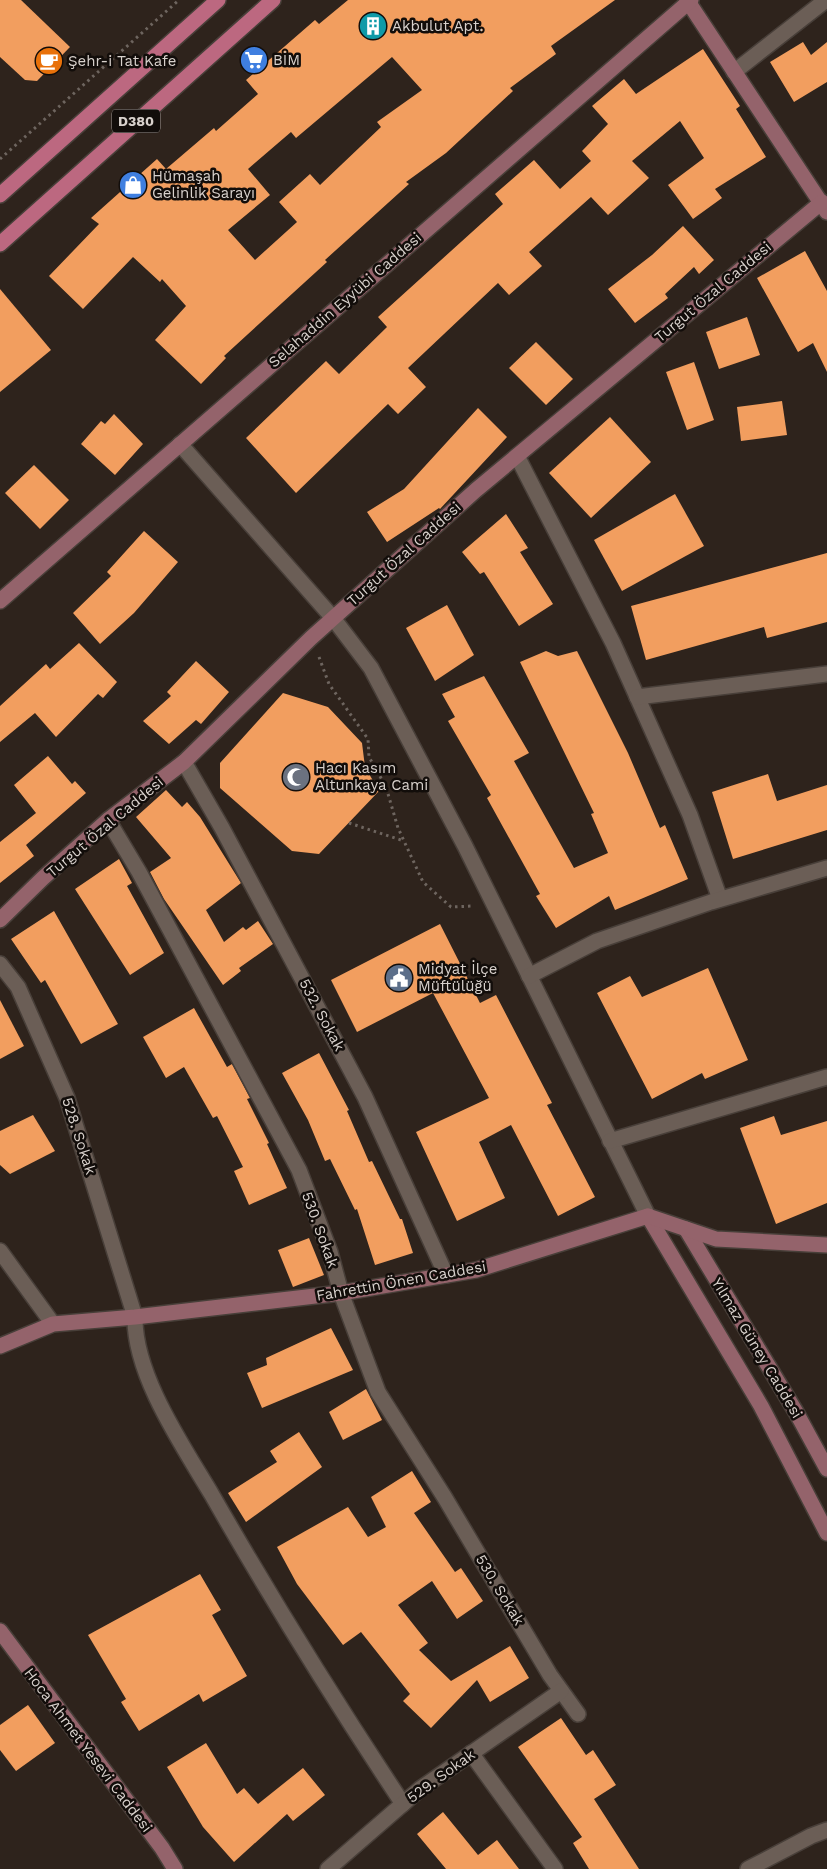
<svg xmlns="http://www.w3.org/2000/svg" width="827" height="1869" font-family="'Work Sans',sans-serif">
  <rect width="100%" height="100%" fill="#2e231c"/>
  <!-- building -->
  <g fill="#f29e5f" fill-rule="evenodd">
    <polygon points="0,0 21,0 70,47 37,81 25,80 0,57"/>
    <path d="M348 0H615L551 46 556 54 510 88 513 91 446 153 406 182 409 184 325 260 327 262 224 356 226 358 201 384 155 340 186 306 162 279 160 282 133 257 83 309 49 276 99 224 91 218 157 159 166 169 214 128 216 131 258 94 246 80 315 20 319 24ZM392 57 422 90 377 122 381 127 320 185 310 174 279 202 297 222 255 260 228 230 270 195 248 169 291 132 296 138Z"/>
    <polygon points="803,42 811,55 827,42 827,82 794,102 770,62"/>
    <polygon points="703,49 740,106 736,109 766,157 715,189 722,198 693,219 668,185 704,158 680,121 632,161 649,178 608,215 591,197 529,252 542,266 509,295 498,283 408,368 426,387 398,414 388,404 296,493 246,438 326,361 339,374 387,327 378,317 503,204 495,194 534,160 560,189 591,161 582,151 608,124 592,106 624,79 636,94"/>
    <polygon points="683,226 714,260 699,274 694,267 665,294 668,298 635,323 608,289 652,255"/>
    <polygon points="805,251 827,291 827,372 813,343 798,352 757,278"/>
    <polygon points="0,289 51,350 0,392"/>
    <polygon points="747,317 760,355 719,369 706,332"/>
    <polygon points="536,342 573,379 546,405 509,368"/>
    <polygon points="694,362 714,420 687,430 666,372"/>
    <polygon points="782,401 787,435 741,441 737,407"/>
    <polygon points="478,408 507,437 440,509 439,508 387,542 367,512 404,489"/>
    <polygon points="114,414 143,444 115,475 81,444 101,421 105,424"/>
    <polygon points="610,417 651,462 591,518 549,473"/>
    <polygon points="34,465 69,500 40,529 5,493"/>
    <polygon points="675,494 704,546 622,591 594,540"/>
    <polygon points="506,514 528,548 520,552 553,604 519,626 484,572 480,574 462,552"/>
    <polygon points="144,531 178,562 134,613 100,644 73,613 111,576 107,572"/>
    <polygon points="827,553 827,622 767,638 764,627 646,660 631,606"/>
    <polygon points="447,605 474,655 435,681 406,628"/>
    <polygon points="79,643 117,682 103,698 98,694 56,737 35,713 0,742 0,706 46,664 50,669"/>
    <polygon points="546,651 558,656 577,651 628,753 660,828 665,825 688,879 615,910 609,896 556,928 536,896 540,894 487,798 491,795 448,721 455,717 442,694 484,676 529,753 514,761 574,868 608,853 591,814 594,813 520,662"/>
    <polygon points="196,661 229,692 201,724 196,720 169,744 143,721 171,696 167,692"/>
    <polygon points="283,693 328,707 362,743 365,767 379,791 319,854 292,851 220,788 220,763"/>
    <polygon points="48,756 72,784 75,781 86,793 26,845 34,856 0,883 0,842 36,813 14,785"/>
    <polygon points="768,774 777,801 827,785 827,830 733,859 712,792"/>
    <polygon points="166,790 182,807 187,802 200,817 241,883 206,910 224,942 243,927 246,930 258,921 273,944 239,968 241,971 223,985 164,899 150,872 171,858 136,817"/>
    <polygon points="119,859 132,883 127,886 164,953 130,975 75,889"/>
    <polygon points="54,911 118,1024 81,1044 45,980 41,983 11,939"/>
    <polygon points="440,924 480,1003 496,995 552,1103 547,1105 595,1197 558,1216 511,1125 479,1142 505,1198 457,1221 416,1132 489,1098 433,993 357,1032 331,980"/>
    <polygon points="708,968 748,1060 705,1079 702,1073 652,1099 597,993 630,976 642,997"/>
    <polygon points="0,1000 24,1046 0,1059"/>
    <polygon points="194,1008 227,1067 232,1064 250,1098 247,1099 269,1143 267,1144 287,1188 249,1205 234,1171 243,1167 217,1116 213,1118 184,1067 166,1078 143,1037"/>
    <polygon points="319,1053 349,1110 347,1111 369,1162 372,1161 400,1219 402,1219 413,1253 375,1265 357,1209 355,1210 330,1159 325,1161 308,1120 282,1073"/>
    <polygon points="33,1115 55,1151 10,1174 0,1165 0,1131"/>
    <polygon points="774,1116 781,1135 827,1121 827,1203 776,1224 740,1128"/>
    <polygon points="309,1238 324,1275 293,1287 278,1250"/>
    <polygon points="331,1328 353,1370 262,1408 247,1373 267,1365 266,1358"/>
    <polygon points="366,1389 382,1420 343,1440 329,1412"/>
    <polygon points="299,1432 322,1467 246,1522 228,1493 277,1462 270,1451"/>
    <polygon points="412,1471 431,1502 414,1513 455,1572 461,1568 483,1601 457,1619 432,1581 398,1605 428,1643 419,1650 451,1681 510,1646 529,1678 490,1702 477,1680 431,1728 403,1701 410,1694 361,1632 343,1645 297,1584 277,1547 348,1507 368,1537 386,1527 371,1497"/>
    <polygon points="200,1574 221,1610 212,1615 247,1676 203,1702 199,1694 139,1731 121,1702 126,1699 88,1635"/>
    <polygon points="28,1705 55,1743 16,1771 0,1750 0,1725"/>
    <polygon points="561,1718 586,1755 593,1750 616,1785 594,1799 639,1869 589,1869 573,1843 582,1837 518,1747"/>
    <polygon points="206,1743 237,1794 244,1788 258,1804 303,1768 325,1795 293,1821 287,1814 234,1862 203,1827 167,1767"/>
    <polygon points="443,1812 478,1855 497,1840 519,1869 446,1869 417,1834"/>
  </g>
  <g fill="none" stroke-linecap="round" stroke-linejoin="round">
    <defs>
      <g id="street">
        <polyline points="734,72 826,0"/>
        <polyline points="180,444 333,618 371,668 465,846 648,1216"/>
        <polyline points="517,456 613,643 690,815 720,899"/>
        <polyline points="637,697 827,674"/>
        <polyline points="184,762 222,828 365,1097 446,1275"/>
        <polyline points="108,820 139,872 299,1170 330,1252 341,1293 378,1392 445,1498 550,1675 578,1714"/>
        <path d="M0 964 18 987 67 1098 135 1317C134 1375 183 1446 212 1495 272 1600 336 1703 403 1804"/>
        <polyline points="529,976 597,941 711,902 827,868"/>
        <polyline points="610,1141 827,1077"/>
        <polyline points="0,1251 53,1324"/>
        <polyline points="471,1753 555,1869"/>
        <polyline points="328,1869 420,1789 561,1691"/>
        <polyline points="748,1869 811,1836 827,1830"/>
      </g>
      <g id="secondary">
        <polyline points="687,0 827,212"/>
        <polyline points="0,601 691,0"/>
        <polyline points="0,920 43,878 108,820 184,762 311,638 476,490 822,202"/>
        <polyline points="648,1216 761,1406 827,1533"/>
        <polyline points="686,1229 796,1412 827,1469"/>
        <polyline points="0,1346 53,1324 135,1317 341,1293 476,1270 648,1216 716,1239 827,1245"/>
        <polyline points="0,1631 162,1848 175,1869"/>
      </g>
      <g id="primary">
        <polyline points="0,195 218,0"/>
        <polyline points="0,244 273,0"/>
      </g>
    </defs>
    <!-- street casing -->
    <use href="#street" stroke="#483f39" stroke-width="18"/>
    <!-- secondary casing -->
    <use href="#secondary" stroke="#483f39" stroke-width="18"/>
    <!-- primary casing -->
    <use href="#primary" stroke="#483f39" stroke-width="18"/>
    <!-- path -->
    <g stroke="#6e655f" stroke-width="3" stroke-dasharray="2.5 4" stroke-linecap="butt">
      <polyline points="0,159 179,0"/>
      <polyline points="319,657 329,684 368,739 369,757 386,787 398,828 423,882 451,907 473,906"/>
      <polyline points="349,823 404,841"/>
    </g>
    <!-- street -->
    <use href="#street" stroke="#6b5e56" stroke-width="15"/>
    <!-- secondary -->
    <use href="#secondary" stroke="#94636b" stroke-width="15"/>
    <!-- primary -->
    <use href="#primary" stroke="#bc6880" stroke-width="15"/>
  </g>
  <!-- icons -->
  <defs>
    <symbol id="building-disc" viewBox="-11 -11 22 22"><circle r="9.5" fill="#0f9aa8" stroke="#120d0a"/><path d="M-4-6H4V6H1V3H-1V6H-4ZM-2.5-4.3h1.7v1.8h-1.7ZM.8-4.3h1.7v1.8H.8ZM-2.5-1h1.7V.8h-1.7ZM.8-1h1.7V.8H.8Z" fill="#fff"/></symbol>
    <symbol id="supermarket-disc" viewBox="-11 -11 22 22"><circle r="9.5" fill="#3f7fe0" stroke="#120d0a"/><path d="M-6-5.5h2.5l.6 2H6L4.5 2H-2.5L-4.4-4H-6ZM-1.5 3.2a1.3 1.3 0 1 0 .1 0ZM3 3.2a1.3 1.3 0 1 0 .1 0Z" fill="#fff"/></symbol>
    <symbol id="cafe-disc" viewBox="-11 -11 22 22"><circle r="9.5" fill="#e8710a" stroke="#120d0a"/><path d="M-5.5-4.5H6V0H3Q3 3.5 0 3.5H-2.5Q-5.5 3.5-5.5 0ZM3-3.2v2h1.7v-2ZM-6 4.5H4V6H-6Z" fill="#fff"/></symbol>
    <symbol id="shop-disc" viewBox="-11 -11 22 22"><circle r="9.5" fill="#3f7fe0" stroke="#120d0a"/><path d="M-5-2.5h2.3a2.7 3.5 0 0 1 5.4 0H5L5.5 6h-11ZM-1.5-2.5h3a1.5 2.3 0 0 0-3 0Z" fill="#fff"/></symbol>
    <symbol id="mosque-disc" viewBox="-11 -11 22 22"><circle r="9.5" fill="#6b7280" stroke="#120d0a"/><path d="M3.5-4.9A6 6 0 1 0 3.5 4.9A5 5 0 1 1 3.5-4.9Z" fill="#fff"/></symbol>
    <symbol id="civic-disc" viewBox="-11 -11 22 22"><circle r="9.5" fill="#5c6f8a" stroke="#120d0a"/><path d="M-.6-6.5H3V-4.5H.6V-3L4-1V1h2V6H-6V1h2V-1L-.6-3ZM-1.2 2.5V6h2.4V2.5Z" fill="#fff"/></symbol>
  </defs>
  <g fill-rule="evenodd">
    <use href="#building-disc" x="357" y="10" width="32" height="32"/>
    <use href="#supermarket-disc" x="238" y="44" width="32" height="32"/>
    <use href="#cafe-disc" x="33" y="45" width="32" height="32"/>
    <use href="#shop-disc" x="117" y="169" width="32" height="32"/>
    <use href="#mosque-disc" x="280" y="761" width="32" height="32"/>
    <use href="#civic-disc" x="383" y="962" width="32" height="32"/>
  </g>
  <g text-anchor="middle" stroke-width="5" stroke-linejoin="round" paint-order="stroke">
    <!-- shield labels -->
    <rect fill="#120d0a" stroke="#9d9692" stroke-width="1" x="112" y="109.5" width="48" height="23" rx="4"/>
    <g font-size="14" font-weight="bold" fill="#d8d1cc">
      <text x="136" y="126">D380</text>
    </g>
    <!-- poi labels -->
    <g font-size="15" fill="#d8d1cc" stroke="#120d0a" text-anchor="start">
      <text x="392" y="31">Akbulut Apt.</text>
      <text x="273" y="65">BİM</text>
      <text x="68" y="66">Şehr-i Tat Kafe</text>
      <text x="152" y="181">Hümaşah<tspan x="152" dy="17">Gelinlik Sarayı</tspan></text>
      <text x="315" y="773">Hacı Kasım<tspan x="315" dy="17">Altunkaya Cami</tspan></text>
      <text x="418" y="974">Midyat İlçe<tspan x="418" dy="17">Müftülüğü</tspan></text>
    </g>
    <!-- street labels -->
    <g font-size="15" fill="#d8d1cc" stroke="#120d0a">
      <text transform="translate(713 292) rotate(-40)" y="5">Turgut Özal Caddesi</text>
      <text transform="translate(345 300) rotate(-41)" y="5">Selahaddin Eyyübi Caddesi</text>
      <text transform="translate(404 554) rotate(-42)" y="5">Turgut Özal Caddesi</text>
      <text transform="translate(105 827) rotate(-40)" y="5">Turgut Özal Caddesi</text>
      <text transform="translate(322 1015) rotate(62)" y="5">532. Sokak</text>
      <text transform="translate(79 1136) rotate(72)" y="5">528. Sokak</text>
      <text transform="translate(320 1230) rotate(70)" y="5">530. Sokak</text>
      <text transform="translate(401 1281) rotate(-10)" y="5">Fahrettin Önen Caddesi</text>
      <text transform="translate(757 1348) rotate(59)" y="5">Yılmaz Güney Caddesi</text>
      <text transform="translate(500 1590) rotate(59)" y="5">530. Sokak</text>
      <text transform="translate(88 1750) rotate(53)" y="5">Hoca Ahmet Yesevi Caddesi</text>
      <text transform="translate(441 1776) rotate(-36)" y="5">529. Sokak</text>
    </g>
  </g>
</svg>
